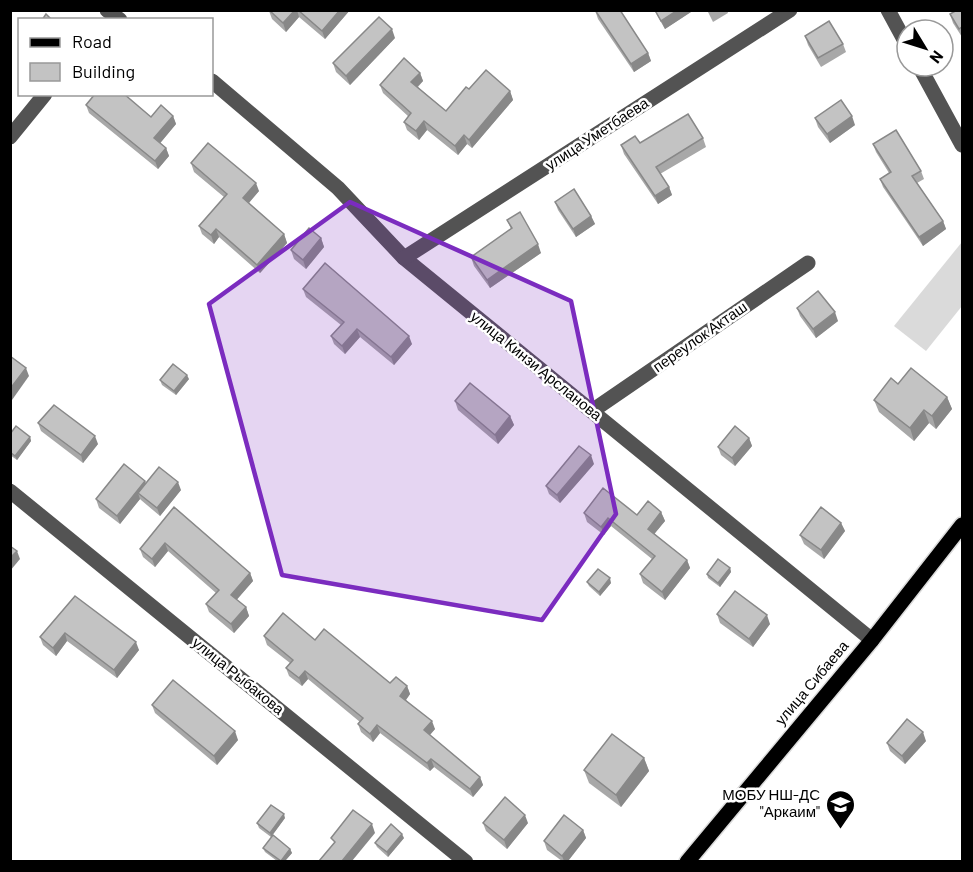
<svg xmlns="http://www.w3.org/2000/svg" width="973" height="872" font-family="Barlow,sans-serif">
  <rect width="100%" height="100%" fill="#fff"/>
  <!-- green -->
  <polygon fill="#dadada" points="962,242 962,306 926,351 894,326"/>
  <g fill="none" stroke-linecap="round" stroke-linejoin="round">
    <defs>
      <polyline id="major" points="687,862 872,640 962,525"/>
    </defs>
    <!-- major casing -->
    <use href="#major" stroke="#dbdbdb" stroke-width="18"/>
    <!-- minor -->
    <g stroke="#535353" stroke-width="15">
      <polyline points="107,10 120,20"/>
      <polyline points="888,10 907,45"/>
      <polyline points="919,66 962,145"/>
      <polyline points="212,81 338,188 404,258 872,640"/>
      <polyline points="10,137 45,94"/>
      <polyline points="404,258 790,10"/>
      <polyline points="592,411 808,263"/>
      <polyline points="10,491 466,862"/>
    </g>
    <!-- major -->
    <use href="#major" stroke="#000" stroke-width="15"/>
  </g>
  <!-- wall -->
  <g fill="#a8a8a8">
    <polygon points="350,10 325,39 299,17 286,32 272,19 269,11"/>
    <polygon points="595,10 648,53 651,61 634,72 598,19"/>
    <polygon points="654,10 694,10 665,29"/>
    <polygon points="707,10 727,10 728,13 713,22"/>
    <polygon points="963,10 963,37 962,37 953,23 950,14"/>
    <polygon points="805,36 843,44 846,52 821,67 808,45"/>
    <polygon points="395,38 350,85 336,72 333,63"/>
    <polygon points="420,73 423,81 418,87 446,111 469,89 510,91 513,100 472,148 467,144 458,155 427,130 419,140 407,130 404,122 409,117 383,93 380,85"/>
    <polygon points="86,105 151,117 173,116 176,124 160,143 166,148 169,156 158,169 89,113"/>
    <polygon points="815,118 855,125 830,143 818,127"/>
    <polygon points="703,138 706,147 660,174 669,187 672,195 658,204 624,154 621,145"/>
    <polygon points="873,144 921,171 924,179 917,183 943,221 946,229 923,246 883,187 880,179 889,173 876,152"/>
    <polygon points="191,163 259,191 249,203 284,234 287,243 260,273 219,237 214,244 202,234 199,226 224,197 194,172"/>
    <polygon points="555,202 591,216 595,224 576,237 558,210"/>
    <polygon points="507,220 541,253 490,288 474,266 471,257 511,229"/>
    <polygon points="321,238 324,247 306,269 294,259 291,250"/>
    <polygon points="303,289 412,344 394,365 360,337 345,354 334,344 331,336 341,325 306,297"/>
    <polygon points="797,308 838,321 816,338 800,316"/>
    <polygon points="189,379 176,395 162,385 160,380"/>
    <polygon points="898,384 947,397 952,409 936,429 929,423 914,441 879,412 874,400"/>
    <polygon points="455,401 510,416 514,425 498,444 458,410"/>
    <polygon points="38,423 98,444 83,463 41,431"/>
    <polygon points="10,434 30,437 31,441 17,460 10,455"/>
    <polygon points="749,438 752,446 735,466 721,455 718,447"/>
    <polygon points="594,464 560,503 549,494 546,486"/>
    <polygon points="146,483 181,490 160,516 141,500 140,499 120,524 99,508 96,499"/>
    <polygon points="174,507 250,573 253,581 236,600 246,607 249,616 234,633 209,612 206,604 216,593 168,551 155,567 143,557 140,549"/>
    <polygon points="661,512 665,521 654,534 687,560 690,568 665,600 643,583 640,574 652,559 611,526 604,535 587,522 584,513 637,515"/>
    <polygon points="841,523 845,531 824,559 804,544 800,535"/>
    <polygon points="730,568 731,572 720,587 708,578 707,574"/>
    <polygon points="587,582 611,583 600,596 589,586"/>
    <polygon points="75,596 139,650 117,678 67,641 56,656 43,645 40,637"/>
    <polygon points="717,614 770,624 753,647 720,623"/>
    <polygon points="264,636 315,640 390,683 407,686 410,694 406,700 435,729 430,735 480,777 483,785 473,797 434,767 430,771 380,733 373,742 361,732 358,724 360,722 308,679 302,686 289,676 286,668 290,663 267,645"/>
    <polygon points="152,705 238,740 217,765 155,713"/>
    <polygon points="926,741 905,764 890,751 887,743"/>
    <polygon points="644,758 649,771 621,807 589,783 584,770"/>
    <polygon points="285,818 271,837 259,828 257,823"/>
    <polygon points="483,823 528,823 507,849 486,831"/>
    <polygon points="583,830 586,838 568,861 562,861 547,850 544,841"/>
    <polygon points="404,838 388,857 377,847 375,843"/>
    <polygon points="263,848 290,849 292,853 285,861 277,861 265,852"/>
  </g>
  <!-- shaded-wall -->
  <g fill="#888">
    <polygon points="295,10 297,10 299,17 286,32 283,23"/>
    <polygon points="340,10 350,10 325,39 322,31"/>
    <polygon points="678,10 694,10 665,29 661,21"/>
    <polygon points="392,29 395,38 350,85 346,76"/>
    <polygon points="648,53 651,61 634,72 631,64"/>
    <polygon points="420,73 423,81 414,90 411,82"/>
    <polygon points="510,91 513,100 472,148 469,140"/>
    <polygon points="173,116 176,124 157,147 154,138"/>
    <polygon points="852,116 855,125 830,143 827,134"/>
    <polygon points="424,121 427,130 419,140 416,131"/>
    <polygon points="464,135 467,144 458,155 455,146"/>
    <polygon points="166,148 169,156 158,169 155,161"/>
    <polygon points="256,183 259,191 246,206 243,198"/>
    <polygon points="669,187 672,195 658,204 655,196"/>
    <polygon points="591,216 595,224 576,237 573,229"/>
    <polygon points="943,221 946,229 923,246 919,237"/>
    <polygon points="216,229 219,237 214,244 211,235"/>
    <polygon points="284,234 287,243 260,273 257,265"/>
    <polygon points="321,238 324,247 306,269 303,260"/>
    <polygon points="538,244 541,253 490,288 487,280"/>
    <polygon points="835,312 838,321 816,338 813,329"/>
    <polygon points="357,329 360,337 345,354 342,346"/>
    <polygon points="409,336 412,344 394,365 391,357"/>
    <polygon points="26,368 29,376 12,400 10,397 10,389"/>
    <polygon points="187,375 189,379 176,395 174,391"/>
    <polygon points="947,397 952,409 936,429 932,416"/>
    <polygon points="924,410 929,423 914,441 910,428"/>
    <polygon points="510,416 514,425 498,444 495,435"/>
    <polygon points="95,436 98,444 83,463 81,455"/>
    <polygon points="30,437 31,441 17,460 15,456"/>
    <polygon points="749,438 752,446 735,466 732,458"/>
    <polygon points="591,455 594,464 560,503 557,495"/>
    <polygon points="145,481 148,489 138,493 140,499 120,524 117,516"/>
    <polygon points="178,482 181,490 160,516 157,508"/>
    <polygon points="661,512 665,521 651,538 648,529"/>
    <polygon points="608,518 611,526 604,535 601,527"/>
    <polygon points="841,523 845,531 824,559 821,550"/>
    <polygon points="165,543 168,551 155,567 152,559"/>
    <polygon points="17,551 20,559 10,571 10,558"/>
    <polygon points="687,560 690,568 665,600 662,592"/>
    <polygon points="730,568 731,572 720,587 718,583"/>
    <polygon points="250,573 253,581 234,603 231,595"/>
    <polygon points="610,578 611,583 600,596 599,592"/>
    <polygon points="246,607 249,616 234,633 231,624"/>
    <polygon points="767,615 770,624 753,647 749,639"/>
    <polygon points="65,633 67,641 56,656 53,648"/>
    <polygon points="136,642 139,650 117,678 114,670"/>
    <polygon points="305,671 308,679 302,686 299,678"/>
    <polygon points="407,686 410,694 403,704 400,696"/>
    <polygon points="432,721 435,729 427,738 424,730"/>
    <polygon points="377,725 380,733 373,742 370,734"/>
    <polygon points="235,731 238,740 217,765 214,756"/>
    <polygon points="923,732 926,741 905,764 902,756"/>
    <polygon points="644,758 649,771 621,807 616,795"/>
    <polygon points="431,759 434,767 430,771 427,763"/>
    <polygon points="480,777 483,785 473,797 470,789"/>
    <polygon points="284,814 285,818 271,837 270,833"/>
    <polygon points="525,815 528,823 507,849 504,840"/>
    <polygon points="372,824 375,833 352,861 342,861"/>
    <polygon points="583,830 586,838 568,861 564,861 562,856"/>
    <polygon points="402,834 404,838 388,857 387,852"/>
    <polygon points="290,849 292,853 285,861 281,861"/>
  </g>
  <!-- building -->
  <g fill="#c3c3c3" stroke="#888" stroke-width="1.5">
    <polygon points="269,10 295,10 283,23"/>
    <polygon points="298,10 340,10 322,31"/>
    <polygon points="595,10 620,10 648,53 631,64"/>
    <polygon points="655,10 678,10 661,21"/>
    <polygon points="957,10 963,10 963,26 959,29 950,14"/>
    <polygon points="46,14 52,20 42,20"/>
    <polygon points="379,17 392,29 346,76 333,63"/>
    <polygon points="829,21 843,44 818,58 805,36"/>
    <polygon points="404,58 420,73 411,82 446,111 466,87 469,89 486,70 510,91 469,140 464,135 455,146 424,121 416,131 404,122 411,113 380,85"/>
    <polygon points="95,94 124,94 151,117 161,105 173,116 154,138 166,148 155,161 86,105"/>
    <polygon points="841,100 852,116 827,134 815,118"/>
    <polygon points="688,114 703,138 656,167 669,187 655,196 621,145 635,136 640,143"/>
    <polygon points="896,130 921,171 912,176 943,221 919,237 880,179 891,172 873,144"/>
    <polygon points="208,143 256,183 243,198 284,234 257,265 216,229 211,235 199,226 227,194 191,163"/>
    <polygon points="574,189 591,216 573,229 555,202"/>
    <polygon points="520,212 538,244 487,280 471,257 512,228 507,220"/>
    <polygon points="309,228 321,238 303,260 291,250"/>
    <polygon points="325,263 409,336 391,357 357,329 342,346 331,336 344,322 303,289"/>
    <polygon points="818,291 835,312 813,329 797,308"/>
    <polygon points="10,356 26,368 10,389"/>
    <polygon points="173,364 187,375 174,391 160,380"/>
    <polygon points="911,368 947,397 932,416 924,410 910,428 874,400 891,378 898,384"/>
    <polygon points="470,383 510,416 495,435 455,401"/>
    <polygon points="54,405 95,436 81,455 38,423"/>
    <polygon points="16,426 30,437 15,456 10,452 10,434"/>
    <polygon points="735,426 749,438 732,458 718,447"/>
    <polygon points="579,446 591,455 557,495 546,486"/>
    <polygon points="124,464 145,481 117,516 96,499"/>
    <polygon points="159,467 178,482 157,508 138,493"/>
    <polygon points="603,488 637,515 648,501 661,512 648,529 687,560 662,592 640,574 655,556 608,518 601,527 584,513"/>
    <polygon points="174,507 250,573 231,595 246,607 231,624 206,604 219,590 165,543 152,559 140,549"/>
    <polygon points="821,507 841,523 821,550 800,535"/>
    <polygon points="10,546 17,551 10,558"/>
    <polygon points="718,559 730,568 718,583 707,574"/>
    <polygon points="598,569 610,578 599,592 587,582"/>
    <polygon points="735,591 767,615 749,639 717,614"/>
    <polygon points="75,596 136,642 114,670 65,633 53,648 40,637"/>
    <polygon points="283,613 315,640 324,629 390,683 396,677 407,686 400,696 432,721 424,730 480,777 470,789 431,759 427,763 377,725 370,734 358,724 363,718 305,671 299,678 286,668 293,660 264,636"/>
    <polygon points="173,680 235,731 214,756 152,705"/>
    <polygon points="907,719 923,732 902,756 887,743"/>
    <polygon points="612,734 644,758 616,795 584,770"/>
    <polygon points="505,797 525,815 504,840 483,823"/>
    <polygon points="271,805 284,814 270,833 257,823"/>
    <polygon points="353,810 372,824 342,861 319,861 335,842 331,838"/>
    <polygon points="564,815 583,830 562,856 544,841"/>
    <polygon points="391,824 402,834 387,852 375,843"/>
    <polygon points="273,835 290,849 281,861 263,848"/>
  </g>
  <!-- marked area -->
  <path fill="#7b2cbf" fill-opacity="0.2" stroke="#7b2cbf" stroke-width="4.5" stroke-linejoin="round" d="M350 202 571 301 616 514 542 620 282 575 209 304Z"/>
  <!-- icons -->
  <defs>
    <symbol id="school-pin" viewBox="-11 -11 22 30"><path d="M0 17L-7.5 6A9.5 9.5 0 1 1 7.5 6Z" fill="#000" stroke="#fff"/><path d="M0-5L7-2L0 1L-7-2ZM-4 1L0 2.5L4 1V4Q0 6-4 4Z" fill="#fff"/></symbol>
  </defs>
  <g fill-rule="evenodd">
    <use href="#school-pin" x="824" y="788" width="33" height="45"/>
  </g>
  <g text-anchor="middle" stroke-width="5" stroke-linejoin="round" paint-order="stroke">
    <!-- street labels -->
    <g font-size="15" fill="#000" stroke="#fff">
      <text transform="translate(597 134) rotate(-33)" y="5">улица Уметбаева</text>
      <text transform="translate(700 337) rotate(-35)" y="5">переулок Акташ</text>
      <text transform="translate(536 366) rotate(39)" y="5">улица Кинзи Арсланова</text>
      <text transform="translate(238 676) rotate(39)" y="5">улица Рыбакова</text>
      <text transform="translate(812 683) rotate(-50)" y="5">улица Сибаева</text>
    </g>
    <!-- poi labels -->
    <g font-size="15" fill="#000" stroke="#fff" text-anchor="end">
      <text x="820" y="800">МОБУ НШ-ДС<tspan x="820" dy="17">"Аркаим"</tspan></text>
    </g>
  </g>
  <!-- border -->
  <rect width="973" height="872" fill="none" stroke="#000000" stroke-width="24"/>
  <!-- legend -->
  <rect x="18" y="18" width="195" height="78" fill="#ffffff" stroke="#999999" stroke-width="1.5"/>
  <rect x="30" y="38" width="30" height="9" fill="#000000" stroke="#999999" stroke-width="1.5"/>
  <text x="72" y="48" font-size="18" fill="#000000">Road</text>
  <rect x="30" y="63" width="30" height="18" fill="#c3c3c3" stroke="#999999" stroke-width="1.5"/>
  <text x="72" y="78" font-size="18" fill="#000000">Building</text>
  <!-- north arrow -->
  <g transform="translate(925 48) rotate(128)"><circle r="28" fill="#ffffff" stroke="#999999" stroke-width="1.5"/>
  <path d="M0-4.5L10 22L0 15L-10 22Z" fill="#000000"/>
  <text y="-9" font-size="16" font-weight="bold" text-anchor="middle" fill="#000000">N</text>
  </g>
</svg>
